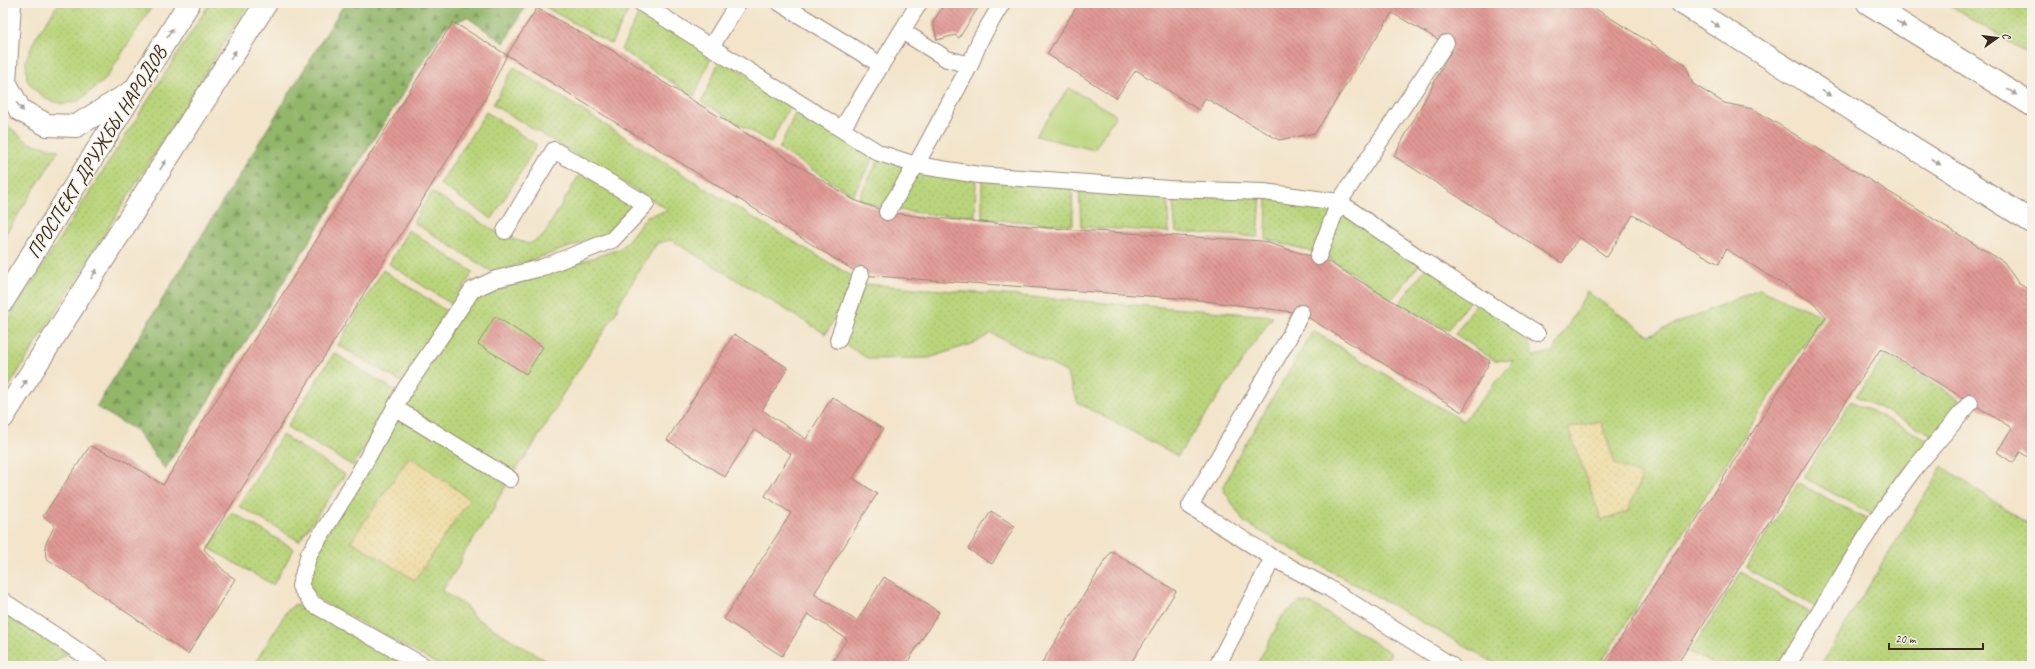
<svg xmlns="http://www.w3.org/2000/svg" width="2035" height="669" font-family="Caveat,sans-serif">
  <defs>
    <pattern id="grass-dots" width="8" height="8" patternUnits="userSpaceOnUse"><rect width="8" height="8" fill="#b9d57b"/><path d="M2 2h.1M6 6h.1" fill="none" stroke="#a0b76a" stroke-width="1.8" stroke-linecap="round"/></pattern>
    <pattern id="forest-firs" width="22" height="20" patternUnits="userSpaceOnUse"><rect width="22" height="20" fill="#92b66b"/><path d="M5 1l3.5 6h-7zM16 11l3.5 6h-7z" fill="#789457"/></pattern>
    <pattern id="sand-dots" width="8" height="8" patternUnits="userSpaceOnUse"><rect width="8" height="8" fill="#eeda9e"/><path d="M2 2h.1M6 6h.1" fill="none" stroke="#cdbb88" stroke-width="1.8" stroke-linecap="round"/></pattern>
    <pattern id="building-back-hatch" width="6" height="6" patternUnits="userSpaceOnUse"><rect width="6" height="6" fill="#e09894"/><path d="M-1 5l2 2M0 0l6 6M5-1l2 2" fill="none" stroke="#b77c78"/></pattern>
  </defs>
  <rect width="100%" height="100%" fill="#f7f3e8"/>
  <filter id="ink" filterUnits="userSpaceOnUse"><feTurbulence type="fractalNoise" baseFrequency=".025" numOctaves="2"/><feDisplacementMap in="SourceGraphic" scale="8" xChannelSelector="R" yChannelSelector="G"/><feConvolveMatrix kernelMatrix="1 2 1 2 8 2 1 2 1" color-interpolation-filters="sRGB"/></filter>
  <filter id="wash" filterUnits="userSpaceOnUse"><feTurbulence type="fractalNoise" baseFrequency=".012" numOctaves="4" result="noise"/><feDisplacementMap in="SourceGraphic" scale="16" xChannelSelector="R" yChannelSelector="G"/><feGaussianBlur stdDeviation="0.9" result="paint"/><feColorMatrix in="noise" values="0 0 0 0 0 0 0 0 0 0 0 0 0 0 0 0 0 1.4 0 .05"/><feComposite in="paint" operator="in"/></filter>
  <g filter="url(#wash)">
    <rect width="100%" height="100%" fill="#f3e4ca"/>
    <!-- grass -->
    <g fill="url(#grass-dots)" stroke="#7a804c">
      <polygon points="59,3 154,3 105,80 78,101 63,104 48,100 36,91 27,80 26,60 36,37"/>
      <polygon points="210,3 249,3 3,396 3,328"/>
      <polygon points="538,3 632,3 611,44"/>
      <polygon points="1946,3 2022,3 2032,9 2032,56"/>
      <polygon points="641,9 713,53 694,96 621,50"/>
      <polygon points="720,59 792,101 771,143 702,102"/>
      <polygon points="514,67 719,197 855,278 826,334 671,240 657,243 618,305 617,311 560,398 560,402 524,460 521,461 495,504 496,506 461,557 461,562 442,591 467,607 474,617 555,666 441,666 319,600 307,580 314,555 467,304 501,289 622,248 647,216 669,210 493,105"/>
      <polygon points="799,105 875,154 853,195 779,149"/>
      <polygon points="486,112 537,145 492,219 440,184"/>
      <polygon points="3,122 29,143 59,150 3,238"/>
      <polygon points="881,156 912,167 885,209 858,199"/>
      <polygon points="917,167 976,177 975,216 926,214 892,209"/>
      <polygon points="581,172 635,206 610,233 494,273 413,222 432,192 503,236 529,244 543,236"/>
      <polygon points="982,178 1072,184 1073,225 982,219"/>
      <polygon points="1079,185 1167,192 1169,232 1081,227"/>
      <polygon points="1172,193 1261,194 1258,237 1176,232"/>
      <polygon points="1267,196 1335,204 1317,253 1266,239"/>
      <polygon points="1340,206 1421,262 1392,299 1332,260 1321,256"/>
      <polygon points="408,230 473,272 453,305 389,264"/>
      <polygon points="1427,266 1473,296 1448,330 1399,304"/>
      <polygon points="383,270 448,312 403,383 338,345"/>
      <polygon points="865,284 1273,316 1178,456 1078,403 1066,372 991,333 977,342 929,358 869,359 841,342"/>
      <polygon points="1759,289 1823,316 1732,454 1599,666 1500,666 1244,522 1223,489 1238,456 1313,331 1463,421 1514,361 1494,360 1455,334 1478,301 1524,328 1533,356 1553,352 1587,292 1649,335"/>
      <polygon points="334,353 396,391 353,466 287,427"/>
      <polygon points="1886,355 1960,400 1936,437 1856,396"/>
      <polygon points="1851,401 1932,442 1875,516 1803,477"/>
      <polygon points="282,435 345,475 299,541 239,506"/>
      <polygon points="1942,466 2032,527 2032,666 1820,666"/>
      <polygon points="1798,483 1872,522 1819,609 1746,568"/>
      <polygon points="232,512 294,549 273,585 209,548"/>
      <polygon points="1741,572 1813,615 1782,666 1716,666 1690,652"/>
      <polygon points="1300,602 1312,604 1391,653 1383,666 1256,666 1283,615"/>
      <polygon points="295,604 408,666 253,666 287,611"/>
      <polygon points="3,609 71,651 49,666 3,666"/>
    </g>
    <!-- forest -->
    <polygon fill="url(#forest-firs)" stroke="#667044" points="345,3 527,3 504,43 467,17 445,27 165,469 136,430 96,407"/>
    <!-- sand -->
    <g fill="url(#sand-dots)" stroke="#94825e">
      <polygon points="1601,421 1615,464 1642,476 1628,511 1602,521 1568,428"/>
      <polygon points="410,456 470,499 415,580 351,541"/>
    </g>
    <!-- park -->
    <polygon fill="#b9d57b" stroke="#7a804c" points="1069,88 1116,115 1094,150 1036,136"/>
    <g id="blocks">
      <!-- building -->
      <g fill="url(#building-back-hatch)">
        <polygon points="945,3 981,3 959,38 955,35 937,40 933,22"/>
        <polygon points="1079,3 1586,3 1685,64 1693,84 1724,103 1753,109 2004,262 2018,283 2032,292 2032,460 2020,452 2013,463 1997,452 2012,428 1881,348 1676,666 1603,666 1826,317 1815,304 1726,249 1719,264 1633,215 1607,257 1579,237 1562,263 1394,156 1453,48 1392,13 1315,133 1279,140 1205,98 1199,110 1136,70 1116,98 1047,54"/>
        <polygon points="537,8 613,51 854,200 887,212 923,217 1076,230 1262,241 1329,262 1490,361 1462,412 1301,313 1190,299 861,275 507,55"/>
        <polygon points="453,22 507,55 483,103 204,549 224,571 235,579 188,654 46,558 45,545 55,525 43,516 90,446 125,461 163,485"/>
        <polygon points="495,316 543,347 526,374 478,344"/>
        <polygon points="734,334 788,368 762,410 806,439 832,397 883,429 853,478 877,494 814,594 857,621 884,577 939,612 905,666 830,666 847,639 808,614 782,656 724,619 791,513 765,496 791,454 754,430 725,477 667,440"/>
        <polygon points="991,511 1015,526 992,564 968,549"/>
        <polygon points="1111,551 1176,591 1129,666 1040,666"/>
      </g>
    </g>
  </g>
  <g filter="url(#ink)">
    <use href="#blocks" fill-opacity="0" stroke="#978774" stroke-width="1"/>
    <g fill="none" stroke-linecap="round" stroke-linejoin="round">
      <defs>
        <g id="lane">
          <polyline points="641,3 879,153 916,165 979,175 1169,189 1264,192 1339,202 1446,43"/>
          <polyline points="780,3 881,65 919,3"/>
          <polyline points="902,31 947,59 970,65"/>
          <polyline points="711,47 738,3"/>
          <polyline points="842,129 881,65"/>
          <polyline points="887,212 916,165 970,65 980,40 1002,3"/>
          <polyline points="1318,257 1339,202 1425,262 1537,334"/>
          <polyline points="1301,313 1289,337 1190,506 1273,558 1327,587 1452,666"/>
          <polyline points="838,340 861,275"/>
          <polyline points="395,408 510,479"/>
          <polyline points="3,601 101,666"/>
          <polyline points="424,666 313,604 300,586 309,554 358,475 405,389 472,290 496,279 541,268 612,240 646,204 554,150 505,231"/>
          <polyline points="1217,666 1273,558"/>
          <polyline points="1787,666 1876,520 1914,469 1970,403"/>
        </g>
        <g id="street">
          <polyline points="1682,3 2032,222"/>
          <polyline points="3,417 266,3"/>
        </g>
        <g id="secondary">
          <polyline points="10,3 5,82 20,110 47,125 76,126 130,93"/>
          <polyline points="3,301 189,3"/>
        </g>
        <polyline id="primary" points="1868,3 2032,105"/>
      </defs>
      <!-- lane casing -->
      <use href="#lane" stroke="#978774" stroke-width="18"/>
      <!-- street casing -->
      <use href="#street" stroke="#978774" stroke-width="24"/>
      <!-- secondary casing -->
      <use href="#secondary" stroke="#978774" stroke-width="24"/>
      <!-- primary casing -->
      <use href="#primary" stroke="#978774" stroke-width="24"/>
      <!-- lane -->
      <use href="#lane" stroke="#fff" stroke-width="16"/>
      <!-- street -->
      <use href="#street" stroke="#fff" stroke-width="22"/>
      <!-- secondary -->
      <use href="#secondary" stroke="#fff" stroke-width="22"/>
      <!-- primary -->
      <use href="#primary" stroke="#fff" stroke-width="22"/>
    </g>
    <!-- one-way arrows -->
    <defs><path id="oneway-solid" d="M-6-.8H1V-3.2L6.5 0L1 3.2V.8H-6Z"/></defs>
    <g fill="#a79f9a">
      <use href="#oneway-solid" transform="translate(1715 24) rotate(32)"/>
      <use href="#oneway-solid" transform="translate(1901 24) rotate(32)"/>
      <use href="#oneway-solid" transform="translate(170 33) rotate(-58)"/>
      <use href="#oneway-solid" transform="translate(233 55) rotate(-58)"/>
      <use href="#oneway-solid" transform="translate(2012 92) rotate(32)"/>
      <use href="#oneway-solid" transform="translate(1826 93) rotate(32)"/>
      <use href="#oneway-solid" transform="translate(20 107) rotate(51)"/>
      <use href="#oneway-solid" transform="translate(1936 162) rotate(32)"/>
      <use href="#oneway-solid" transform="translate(163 165) rotate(-58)"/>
      <use href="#oneway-solid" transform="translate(94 274) rotate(-58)"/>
      <use href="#oneway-solid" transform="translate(24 384) rotate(-58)"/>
    </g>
  </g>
  <g text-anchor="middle" stroke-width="3" stroke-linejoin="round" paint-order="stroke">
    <!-- street labels -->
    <g font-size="20" fill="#3b2a1e" stroke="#f7f3e8">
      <text transform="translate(96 152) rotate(-58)" y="7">ПРОСПЕКТ ДРУЖБЫ НАРОДОВ</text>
    </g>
  </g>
  <!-- margin -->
  <rect width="2035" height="669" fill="none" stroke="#f7f3e8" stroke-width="16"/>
  <!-- north arrow -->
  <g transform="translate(1997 38) rotate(76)" stroke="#f7f3e8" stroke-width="3" paint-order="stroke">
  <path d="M0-3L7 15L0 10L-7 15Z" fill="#3b2a1e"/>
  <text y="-6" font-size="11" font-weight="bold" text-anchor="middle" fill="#3b2a1e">С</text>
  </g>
  <!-- scale -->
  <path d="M1889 643v6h94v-6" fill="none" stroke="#3b2a1e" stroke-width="2"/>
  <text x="1895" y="643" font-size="12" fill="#3b2a1e" stroke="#f7f3e8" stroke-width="3" paint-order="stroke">20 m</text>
</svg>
